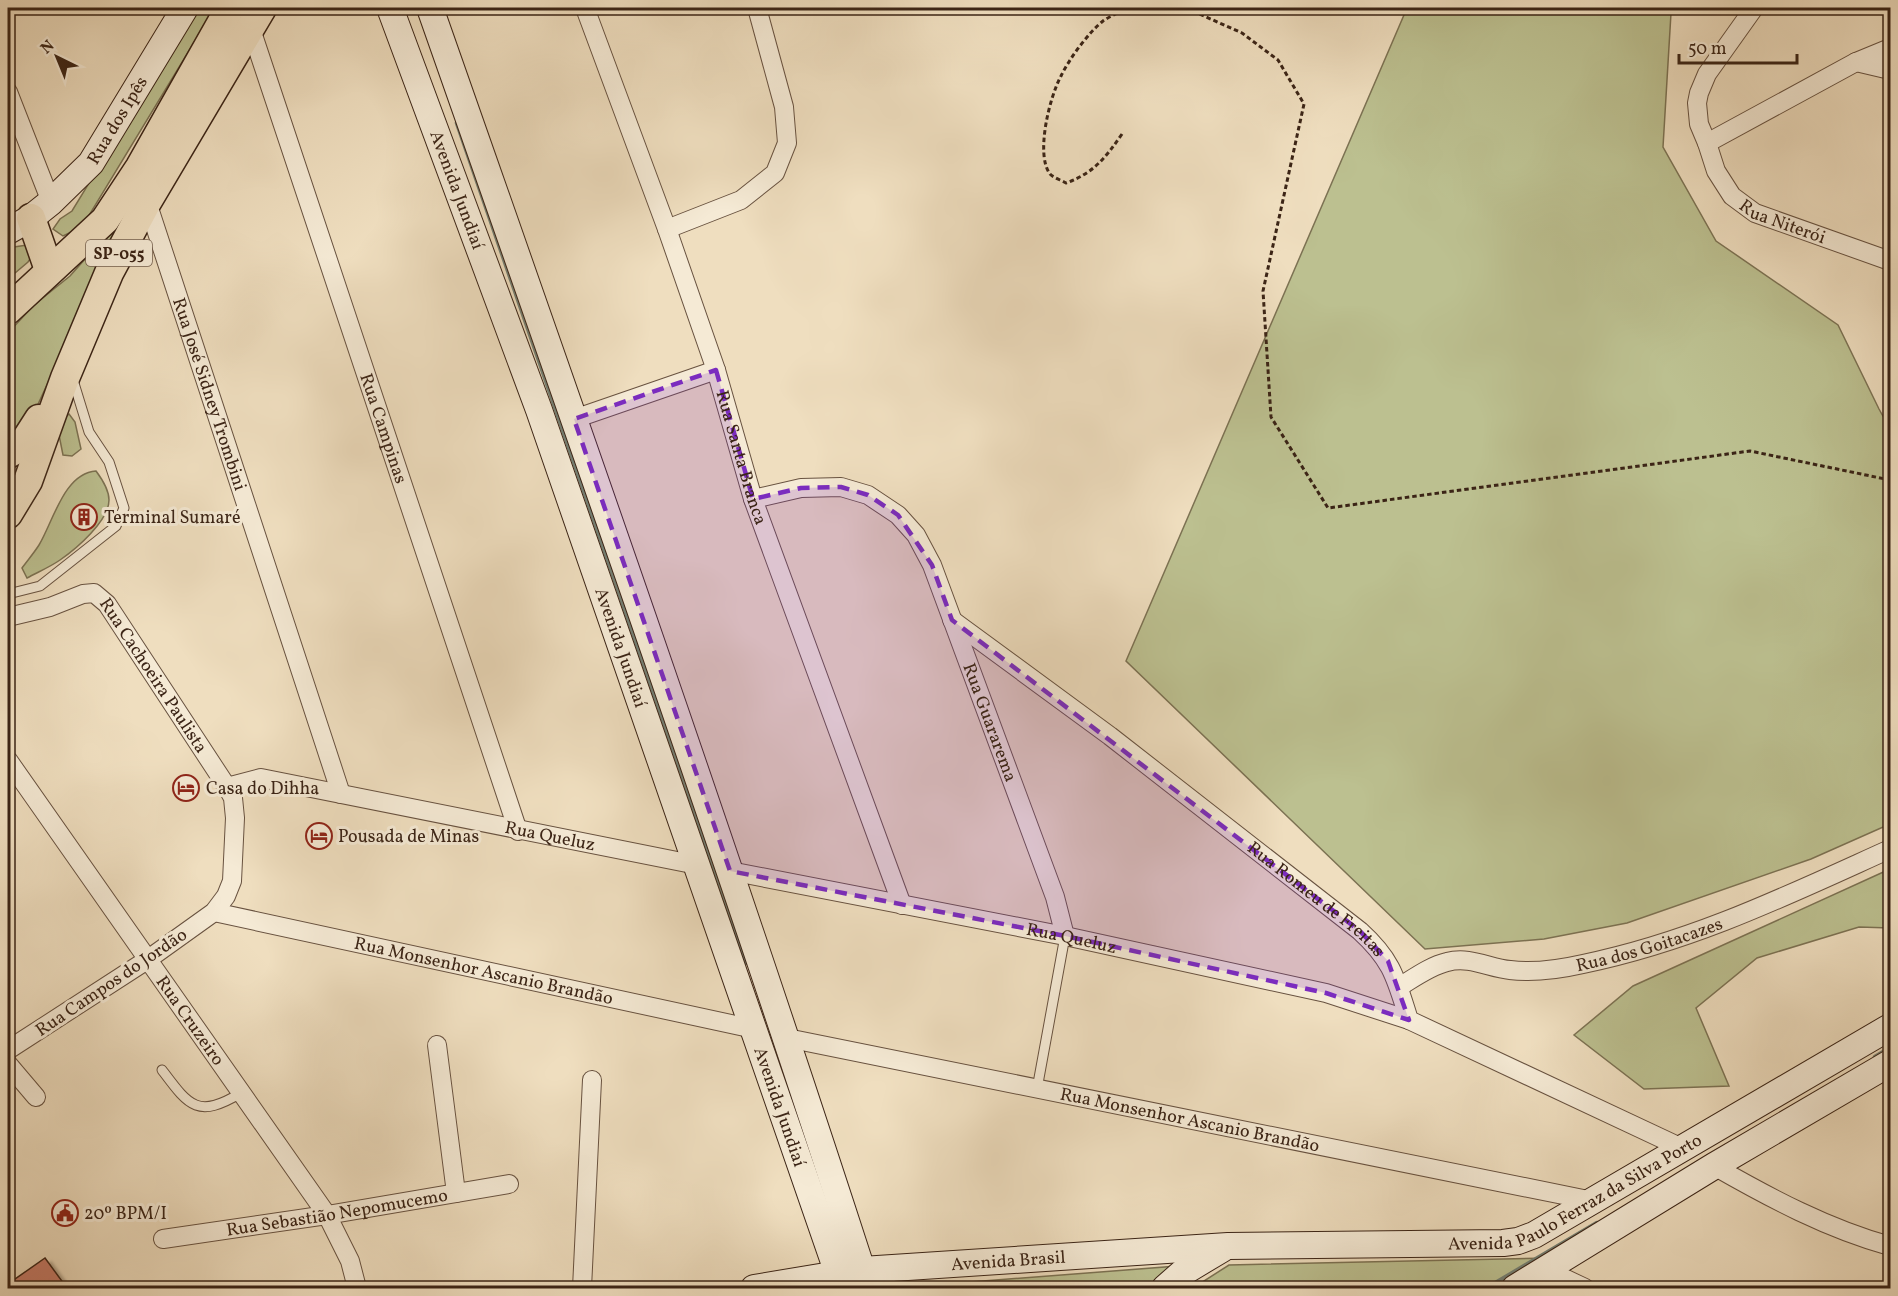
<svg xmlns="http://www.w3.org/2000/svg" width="1898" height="1296" font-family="Vollkorn,serif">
  <defs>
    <filter id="shadow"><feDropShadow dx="6" dy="4" stdDeviation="1.5" flood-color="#0004"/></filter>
  </defs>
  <rect width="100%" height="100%" fill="#efdebf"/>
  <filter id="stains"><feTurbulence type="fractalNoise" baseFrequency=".00333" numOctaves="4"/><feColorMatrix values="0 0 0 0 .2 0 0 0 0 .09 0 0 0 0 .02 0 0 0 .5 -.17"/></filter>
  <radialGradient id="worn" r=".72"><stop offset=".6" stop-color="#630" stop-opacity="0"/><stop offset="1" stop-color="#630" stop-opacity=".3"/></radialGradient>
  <!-- green -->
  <g fill="#bcc090" stroke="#7c7253" stroke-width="1.5">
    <polygon points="196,8 215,8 82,227 63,236 53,229 60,219 72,211"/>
    <polygon points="1407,8 1665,8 1671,13 1663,147 1716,241 1838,325 1879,409 1890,429 1890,824 1811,859 1627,923 1544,939 1425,949 1126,661"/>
    <polygon points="127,212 33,415 19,432 8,434 8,333 34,305 70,276"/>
    <polygon points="27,245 34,253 28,262 8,279 8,250 14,247"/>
    <polygon points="69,414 75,422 81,449 72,456 63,455 57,425"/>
    <path d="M96 471C102 479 109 490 109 500 109 521 76 549 60 560 50 567 38 572 27 578L22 568C27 561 34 553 39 545 53 522 64 473 96 471Z"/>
    <polygon points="1890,869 1890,928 1859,927 1757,958 1696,1008 1729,1086 1644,1089 1574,1035 1633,986"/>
    <polygon points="1552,1258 1500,1288 1193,1288 1229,1265"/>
    <polygon points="1178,1266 1153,1288 906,1287"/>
  </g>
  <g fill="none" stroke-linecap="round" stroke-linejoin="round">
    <!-- stream -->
    <g stroke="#747f73" stroke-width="4.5">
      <polyline points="457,123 747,963"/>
      <polyline points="1875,1057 1890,1048"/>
      <polyline points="1487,1288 1597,1223"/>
    </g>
  </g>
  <!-- building -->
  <polygon fill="#c87b6b" stroke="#3b2416" stroke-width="1.5" filter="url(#shadow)" points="45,1258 67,1288 8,1288 8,1284"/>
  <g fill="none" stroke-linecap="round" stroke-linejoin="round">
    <defs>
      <g id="lane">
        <polyline points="8,594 40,586 116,526 124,508 109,462 89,432 73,380"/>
        <path d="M162 1070C189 1106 197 1119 241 1093"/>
        <polyline points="1037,1089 1065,936"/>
      </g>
      <g id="street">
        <path id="s1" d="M585 8 667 229 716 370 753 499 902 905"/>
        <path id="s2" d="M1754 8 1707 74 1699 93 1697 103 1699 124 1707 143 1716 171 1732 196 1755 213 1890 261"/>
        <path id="s3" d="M250 26 518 831"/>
        <polyline points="1856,62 1890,70"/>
        <polyline points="8,92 51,202"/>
        <polyline points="1707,143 1856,62 1890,48"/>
        <path id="s4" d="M147 202 341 794"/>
        <polyline points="667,229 741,200 775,173 787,143 784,107 757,8"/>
        <polyline points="574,419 716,370"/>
        <path id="s5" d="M753 499 801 488 841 487 868 495 898 515 916 535 932 565 1055 897 1065 936"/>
        <path id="s6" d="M8 617 50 607 83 594 94 593 107 604 227 787 233 798 235 818 232 881 226 896 214 912 147 960 8 1050"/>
        <path id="s7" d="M952 620 1110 736 1360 931C1393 961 1396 979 1409 1020L1682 1148"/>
        <path id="s8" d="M8 760 327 1215 350 1261 357 1288"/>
        <path id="s9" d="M227 787 261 778 697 865"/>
        <path id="s10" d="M730 871 1065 936 1326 993 1409 1020"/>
        <path id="s11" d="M214 912 754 1029"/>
        <path id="s12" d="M1399 987C1414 978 1430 966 1447 962 1470 956 1489 968 1510 970 1533 973 1561 969 1583 964 1694 941 1788 895 1890 849"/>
        <path id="s13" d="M787 1038 1593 1201"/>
        <polyline points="437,1045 456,1193"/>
        <polyline points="8,1064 36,1097"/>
        <path d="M1714 1166C1770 1198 1828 1229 1890 1246"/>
        <path id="s14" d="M163 1239 327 1215 509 1184"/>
        <polyline points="1547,1270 1585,1288"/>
        <polyline points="582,1288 592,1080"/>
      </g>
      <g id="secondary">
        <path id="s15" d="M390 8 539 410 843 1288"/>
        <path d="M430 8C577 427 725 847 862 1270L870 1279 884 1288"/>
        <path id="s16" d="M8 231 31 218 51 202 91 163 185 8"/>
        <path id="s17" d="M754 1288 862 1270 1228 1246 1503 1243 1518 1241 1534 1235 1890 1027"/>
        <polyline points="1165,1288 1182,1273 1222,1249"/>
        <polyline points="1515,1288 1714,1166 1890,1063"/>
      </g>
      <g id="primary">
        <polyline points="31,218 49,270"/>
        <polyline points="8,310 105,220 140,167 230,8"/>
        <polyline points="8,454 21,447 39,419"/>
        <polyline points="8,514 28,481 65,378 109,273 147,202 262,8"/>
      </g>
    </defs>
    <!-- lane casing -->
    <use href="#lane" stroke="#685240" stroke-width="11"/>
    <!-- street casing -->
    <use href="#street" stroke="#685240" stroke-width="20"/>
    <!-- secondary casing -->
    <use href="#secondary" stroke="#3b2416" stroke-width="28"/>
    <!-- primary casing -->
    <use href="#primary" stroke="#3b2416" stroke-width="31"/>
    <!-- path -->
    <g stroke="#3b2416" stroke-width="3" stroke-dasharray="4.5 3" stroke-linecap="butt">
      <polyline points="1186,8 1242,33 1278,60 1304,104 1263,291 1271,417 1328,508 1750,451 1890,480"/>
      <path d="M1122 134C1106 157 1094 173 1066 183 1061 180 1054 178 1050 174 1035 154 1050 96 1061 76 1069 59 1089 32 1103 21 1110 16 1120 12 1128 8"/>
    </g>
    <!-- lane -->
    <use href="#lane" stroke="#f5ead5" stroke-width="9"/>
    <!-- street -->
    <use href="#street" stroke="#f5ead5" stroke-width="18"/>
    <!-- secondary -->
    <use href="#secondary" stroke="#f5ead5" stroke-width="26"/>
    <!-- primary -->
    <use href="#primary" stroke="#efdebf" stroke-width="28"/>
  </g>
  <!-- marked area -->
  <path fill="#7b2cbf" fill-opacity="0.2" stroke="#7b2cbf" stroke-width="4.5" stroke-dasharray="12 8" stroke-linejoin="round" d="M716 370 753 499 801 488 841 487 868 495 898 515 932 565 952 620 1360 931 1388 961 1409 1020 1326 993 1065 936 730 871 574 419Z"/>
  <!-- icons -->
  <defs>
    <symbol id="building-ring" viewBox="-11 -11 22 22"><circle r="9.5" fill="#f5ead5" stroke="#8f2418" stroke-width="1.5"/><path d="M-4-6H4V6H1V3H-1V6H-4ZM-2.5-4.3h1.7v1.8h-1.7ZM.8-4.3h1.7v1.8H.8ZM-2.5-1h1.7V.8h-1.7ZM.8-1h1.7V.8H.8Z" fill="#8f2418"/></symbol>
    <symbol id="hotel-ring" viewBox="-11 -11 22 22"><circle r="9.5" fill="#f5ead5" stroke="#8f2418" stroke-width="1.5"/><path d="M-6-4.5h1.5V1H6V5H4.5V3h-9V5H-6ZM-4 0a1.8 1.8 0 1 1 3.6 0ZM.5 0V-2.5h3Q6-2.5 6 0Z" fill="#8f2418"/></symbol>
    <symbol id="civic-ring" viewBox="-11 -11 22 22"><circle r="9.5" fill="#f5ead5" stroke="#8f2418" stroke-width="1.5"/><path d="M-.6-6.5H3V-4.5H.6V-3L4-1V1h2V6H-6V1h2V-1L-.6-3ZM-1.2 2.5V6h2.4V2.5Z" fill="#8f2418"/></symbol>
  </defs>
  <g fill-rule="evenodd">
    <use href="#building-ring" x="69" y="502" width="30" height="30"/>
    <use href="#hotel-ring" x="171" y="773" width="30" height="30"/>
    <use href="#hotel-ring" x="304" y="821" width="30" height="30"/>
    <use href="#civic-ring" x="50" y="1198" width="30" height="30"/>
  </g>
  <g text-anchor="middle" stroke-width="6" stroke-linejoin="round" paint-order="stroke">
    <!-- shield labels -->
    <rect fill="#f5ead5" stroke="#735f4f" stroke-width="1.5" x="86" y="240" width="66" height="26" rx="4.5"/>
    <g font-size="16" font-weight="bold" fill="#3b2416">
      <text x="119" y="259">SP-055</text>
    </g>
    <!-- street labels -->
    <g font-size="18" fill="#3b2416" stroke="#f5ead5">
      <text dy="6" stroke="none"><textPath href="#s16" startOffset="158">Rua dos Ipês</textPath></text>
      <text dy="6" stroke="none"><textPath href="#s15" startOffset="194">Avenida Jundiaí</textPath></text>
      <text dy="6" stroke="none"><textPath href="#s2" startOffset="270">Rua Niterói</textPath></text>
      <text dy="6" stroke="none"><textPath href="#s4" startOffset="202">Rua José Sidney Trombini</textPath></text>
      <text dy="6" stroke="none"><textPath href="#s3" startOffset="424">Rua Campinas</textPath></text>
      <text dy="6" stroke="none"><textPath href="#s1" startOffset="476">Rua Santa Branca</textPath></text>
      <text dy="6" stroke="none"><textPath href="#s15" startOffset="680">Avenida Jundiaí</textPath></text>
      <text dy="6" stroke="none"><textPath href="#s6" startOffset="192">Rua Cachoeira Paulista</textPath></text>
      <text dy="6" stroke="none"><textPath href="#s5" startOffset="382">Rua Guararema</textPath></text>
      <text dy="6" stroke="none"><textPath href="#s9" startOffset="330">Rua Queluz</textPath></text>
      <text dy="6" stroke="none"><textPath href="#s7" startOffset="459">Rua Romeu de Freitas</textPath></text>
      <text dy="6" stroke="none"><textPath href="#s10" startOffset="348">Rua Queluz</textPath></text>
      <text dy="6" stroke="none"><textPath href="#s12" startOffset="261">Rua dos Goitacazes</textPath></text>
      <text dy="6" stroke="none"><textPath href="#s11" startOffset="276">Rua Monsenhor Ascanio Brandão</textPath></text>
      <text transform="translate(111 982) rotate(-34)" y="6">Rua Campos do Jordão</text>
      <text dy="6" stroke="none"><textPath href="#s8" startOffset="318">Rua Cruzeiro</textPath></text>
      <text dy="6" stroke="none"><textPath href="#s15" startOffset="1166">Avenida Jundiaí</textPath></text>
      <text dy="6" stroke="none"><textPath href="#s13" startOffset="411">Rua Monsenhor Ascanio Brandão</textPath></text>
      <text dy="6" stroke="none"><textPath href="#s17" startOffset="836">Avenida Paulo Ferraz da Silva Porto</textPath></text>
      <text dy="6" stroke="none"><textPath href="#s14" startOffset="176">Rua Sebastião Nepomucemo</textPath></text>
      <text dy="6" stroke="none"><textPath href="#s17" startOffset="256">Avenida Brasil</textPath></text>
    </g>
    <!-- poi labels -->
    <g font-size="18" fill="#3b2416" stroke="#f5ead5" text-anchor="start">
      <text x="104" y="523">Terminal Sumaré</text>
      <text x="206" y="794">Casa do Dihha</text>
      <text x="338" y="842">Pousada de Minas</text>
      <text x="84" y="1219">20º BPM/I</text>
    </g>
  </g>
  <!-- margin -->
  <rect width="1898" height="1296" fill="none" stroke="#efdebf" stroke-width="30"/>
  <rect x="9" y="9" width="1880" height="1278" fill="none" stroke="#3b2416" stroke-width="3"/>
  <rect x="15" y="15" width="1868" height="1266" fill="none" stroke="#3b2416" stroke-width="1.5"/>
  <!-- north arrow -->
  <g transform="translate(57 57) rotate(317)" stroke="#f5ead5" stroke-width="4.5" paint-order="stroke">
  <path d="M0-4.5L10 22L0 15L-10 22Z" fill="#3b2416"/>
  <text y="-9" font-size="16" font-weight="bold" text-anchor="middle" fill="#3b2416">N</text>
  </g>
  <!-- scale -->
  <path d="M1679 54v9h118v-9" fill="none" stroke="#3b2416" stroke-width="3"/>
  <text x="1688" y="54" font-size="18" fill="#3b2416" stroke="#f5ead5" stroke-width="4.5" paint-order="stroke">50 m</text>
  <rect width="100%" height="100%" filter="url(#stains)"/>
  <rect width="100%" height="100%" fill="url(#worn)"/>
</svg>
